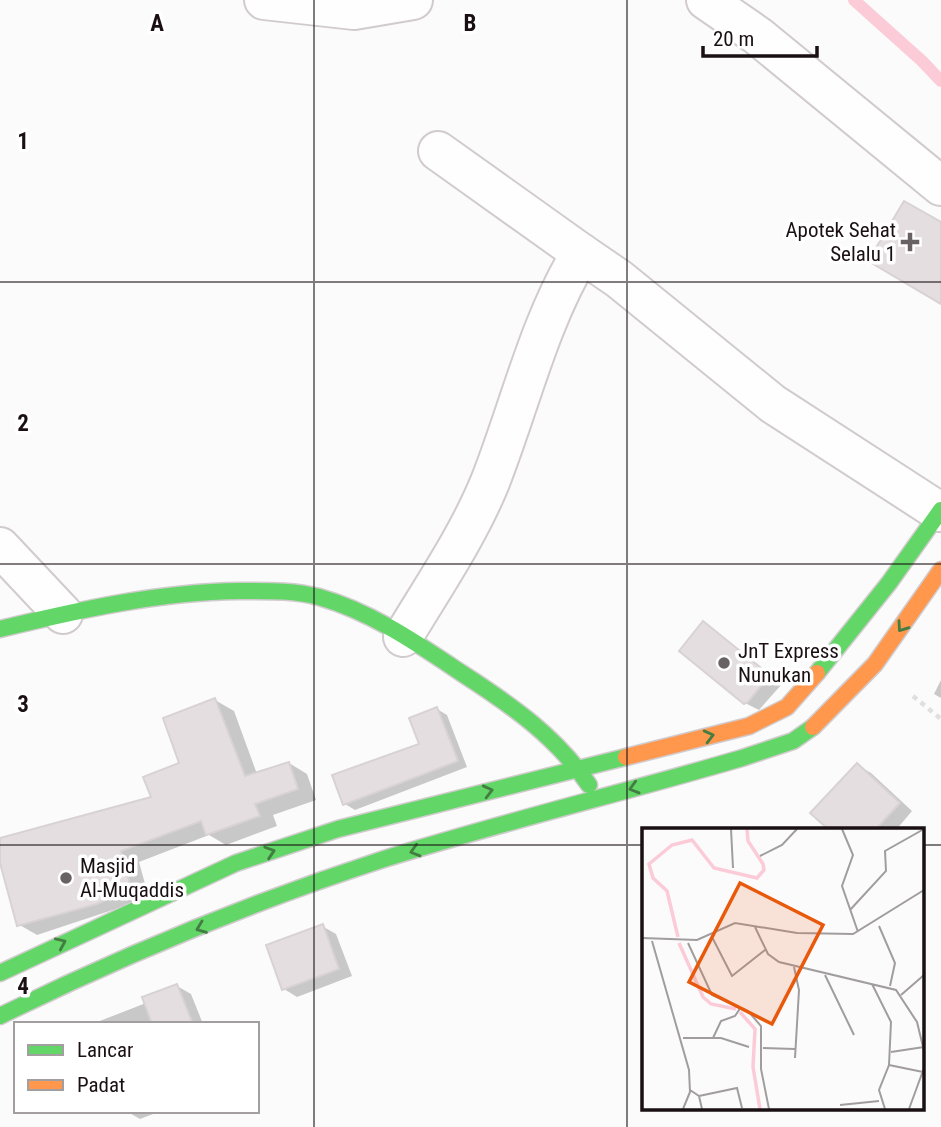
<svg xmlns="http://www.w3.org/2000/svg" width="941" height="1127" font-family="'Roboto Condensed',sans-serif">
  <rect width="100%" height="100%" fill="#fbfbfb"/>
  <!-- shadow -->
  <g fill="#0003">
    <polygon points="704,623 782,684 759,710 745,703"/>
    <polygon points="941,680 941,698 934,694"/>
    <polygon points="215,700 234,711 257,774 289,763 307,774 316,800 273,815 277,826 226,845 209,835 139,862 149,898 37,935 18,924 0,856 0,840 153,798 182,764"/>
    <polygon points="437,709 447,715 467,767 355,810 345,804 421,745"/>
    <polygon points="857,765 871,773 912,811 896,830 831,830"/>
    <polygon points="322,926 336,934 352,976 297,997 284,989"/>
    <polygon points="177,986 191,994 203,1024 92,1024 146,1003"/>
    <polygon points="126,1111 161,1111 140,1119"/>
  </g>
  <g fill="none" stroke-linecap="round" stroke-linejoin="round">
    <!-- stream -->
    <polyline stroke="#fbcbd8" stroke-width="12" points="854,0 922,61 941,81"/>
  </g>
  <!-- building -->
  <g fill="#e4dee0" stroke="#d8d2d3" stroke-width="2">
    <polygon points="904,201 941,222 941,304 868,261"/>
    <polygon points="703,621 770,675 748,702 744,704 679,651"/>
    <polygon points="215,698 245,776 289,762 298,789 255,804 260,816 206,835 201,821 121,851 131,888 97,904 17,926 0,863 0,838 151,797 143,777 179,763 163,718"/>
    <polygon points="437,707 458,761 343,805 332,775 419,744 409,718"/>
    <polygon points="857,763 900,803 875,830 829,830 810,813"/>
    <polygon points="323,924 339,969 282,990 266,945"/>
    <polygon points="177,984 193,1024 152,1024 142,997"/>
  </g>
  <g fill="none" stroke-linecap="round" stroke-linejoin="round">
    <defs>
      <g id="street">
        <polyline points="264,0 354,10 413,0"/>
        <polyline points="706,0 758,36 941,186"/>
        <polyline points="438,151 581,253"/>
        <polyline points="0,547 63,614"/>
        <path d="M403 637C433 587 468 536 490 482 520 406 538 324 581 253L619 279 773 404 940 512"/>
      </g>
      <g id="fast">
        <path d="M0 629C79 610 158 592 240 591 266 591 293 590 319 597 372 612 418 644 463 674 511 705 557 737 589 785"/>
        <polyline points="817,673 889,583 941,510"/>
        <polyline points="0,973 236,863 338,829 626,757"/>
        <path d="M0 1016C124 955 252 902 384 859 502 822 623 793 742 758L793 741 813 727"/>
      </g>
      <g id="slow">
        <polyline points="813,727 875,664 941,570"/>
        <polyline points="626,757 749,726 787,707 817,673"/>
      </g>
    </defs>
    <!-- street casing -->
    <use href="#street" stroke="#d1cbcd" stroke-width="42"/>
    <!-- fast casing -->
    <use href="#fast" stroke="#d1cbcd" stroke-width="19"/>
    <!-- slow casing -->
    <use href="#slow" stroke="#d1cbcd" stroke-width="19"/>
    <!-- path -->
    <polyline stroke="#e0dfdf" stroke-width="4.5" stroke-dasharray="5 5" stroke-linecap="butt" points="913,696 941,719"/>
    <!-- street -->
    <use href="#street" stroke="#fefefe" stroke-width="38"/>
    <!-- fast -->
    <use href="#fast" stroke="#63d668" stroke-width="16"/>
    <!-- slow -->
    <use href="#slow" stroke="#ff974d" stroke-width="16"/>
  </g>
  <!-- one-way arrows -->
  <defs><path id="oneway-chevron" d="M-2-3.5L2.5 0L-2 3.5" fill="none" stroke-width="1.6" stroke-linecap="round" stroke-linejoin="round" transform="scale(1.75)"/></defs>
  <g stroke="#427d42">
    <use href="#oneway-chevron" transform="translate(902 627) rotate(125)"/>
    <use href="#oneway-chevron" transform="translate(709 736) rotate(-14)"/>
    <use href="#oneway-chevron" transform="translate(634 788) rotate(164)"/>
    <use href="#oneway-chevron" transform="translate(488 791) rotate(-14)"/>
    <use href="#oneway-chevron" transform="translate(415 851) rotate(164)"/>
    <use href="#oneway-chevron" transform="translate(270 852) rotate(-18)"/>
    <use href="#oneway-chevron" transform="translate(201 928) rotate(159)"/>
    <use href="#oneway-chevron" transform="translate(61 943) rotate(-24)"/>
  </g>
  <!-- grid -->
  <path fill="none" stroke="#1a1013" stroke-width="2" stroke-opacity="0.55" d="M314 0V1127M627 0V1127M0 282H941M0 564H941M0 845H643M922 845H941"/>
  <!-- markers -->
  <g fill="#696264" stroke="#fff" stroke-width="2.5">
    <path d="M906.5 231.5h7v7h7v7h-7v7h-7v-7h-7v-7h7z"/>
    <circle cx="724" cy="663" r="7"/>
    <circle cx="66" cy="878" r="7"/>
  </g>
  <g text-anchor="middle" stroke-width="7" stroke-linejoin="round" paint-order="stroke">
    <!-- poi labels -->
    <g font-size="21" fill="#1a1013" stroke="#fff" text-anchor="start">
      <text x="896" y="237" text-anchor="end">Apotek Sehat<tspan x="896" dy="24">Selalu 1</tspan></text>
      <text x="738" y="658">JnT Express<tspan x="738" dy="24">Nunukan</tspan></text>
      <text x="80" y="873">Masjid<tspan x="80" dy="24">Al-Muqaddis</tspan></text>
    </g>
  </g>
  <!-- overview -->
  <g transform="translate(642 828)">
    <rect width="282" height="282" fill="#fbfbfb"/>
    <path fill="none" stroke="#fbcbd8" stroke-width="3.5" d="M36 109 25 63 11 50 7 36 30 17 50 12 72 40 115 50 122 42 121 36 106 13 105 1M37 115 61 169 69 176 94 181M98 184 113 201 111 239 118 281"/>
    <path fill="none" stroke="#a19d9e" stroke-width="2" d="M89 1 91 40M200 1 211 27 200 58 216 104M118 28 140 17 155 1M208 82 244 43 243 23 282 1M237 98 253 135 248 158M113 99 126 126 137 134 254 162 275 194 282 223M70 109 90 148 123 122M0 110 55 112 93 95 155 105 211 106 282 62M10 113 47 242 48 264 41 281M46 115 70 167 106 183 119 198V241L127 281M152 139 157 162 153 230M183 147 212 207M230 156 249 194 247 237 237 262 243 281M259 167 282 147M41 210H79L107 219M71 210 79 193 93 188 99 179M121 220 153 221M249 224 282 219M247 237 281 244M48 262 57 268 60 281M57 268 95 260 100 280M198 277 237 273M267 281 282 240"/>
    <path fill="#e8590c" fill-opacity="0.15" stroke="#e8590c" stroke-width="3.5" d="M98 55 181 97 130 196 47 154Z"/>
    <rect width="282" height="282" fill="none" stroke="#1a1013" stroke-width="3.5"/>
  </g>
  <g font-size="23" text-anchor="middle" font-weight="bold" fill="#1a1013" stroke="#fff" stroke-width="7" stroke-linejoin="round" paint-order="stroke">
    <text x="157" y="31">A</text>
    <text x="470" y="31">B</text>
    <text x="23" y="149">1</text>
    <text x="23" y="431">2</text>
    <text x="23" y="712">3</text>
    <text x="23" y="994">4</text>
  </g>
  <!-- legend -->
  <rect x="14" y="1022" width="245" height="91" fill="#ffffff" stroke="#a39fa1" stroke-width="2"/>
  <rect x="28" y="1045" width="35" height="10" fill="#63d668" stroke="#a39fa1" stroke-width="2"/>
  <text x="77" y="1057" font-size="21" fill="#1a1013">Lancar</text>
  <rect x="28" y="1080" width="35" height="10" fill="#ff974d" stroke="#a39fa1" stroke-width="2"/>
  <text x="77" y="1092" font-size="21" fill="#1a1013">Padat</text>
  <!-- scale -->
  <path d="M703 46v10h114v-10" fill="none" stroke="#1a1013" stroke-width="3.5"/>
  <text x="713" y="46" font-size="21" fill="#1a1013" stroke="#ffffff" stroke-width="5" paint-order="stroke">20 m</text>
</svg>
